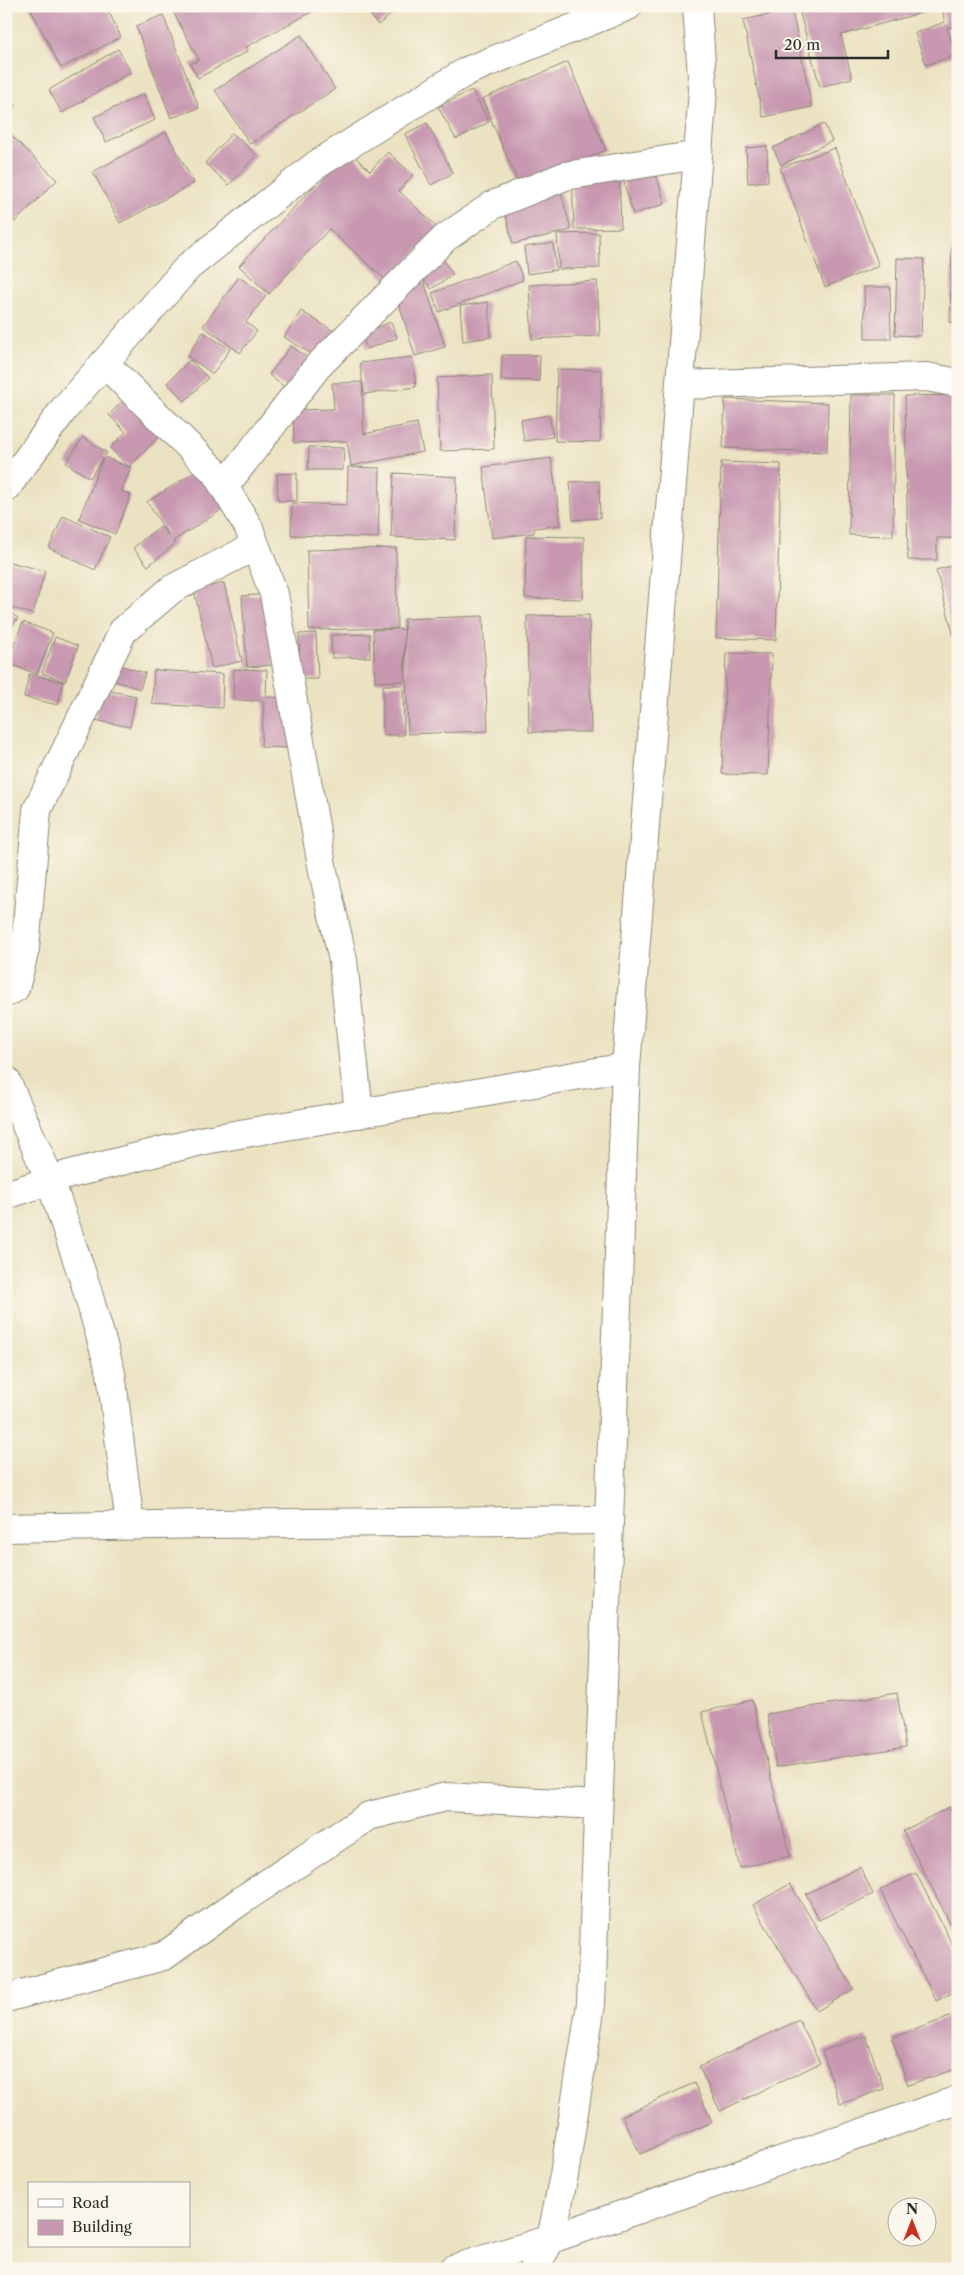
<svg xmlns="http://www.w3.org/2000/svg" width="964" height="2275" font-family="'Libre Caslon Text',serif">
  <rect width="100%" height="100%" fill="#fbf7ec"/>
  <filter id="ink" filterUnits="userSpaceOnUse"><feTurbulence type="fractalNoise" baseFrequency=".02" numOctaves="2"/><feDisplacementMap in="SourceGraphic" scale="10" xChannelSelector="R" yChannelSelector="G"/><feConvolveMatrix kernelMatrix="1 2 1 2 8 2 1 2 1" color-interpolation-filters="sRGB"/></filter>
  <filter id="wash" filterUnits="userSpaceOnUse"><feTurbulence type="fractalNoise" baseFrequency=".0096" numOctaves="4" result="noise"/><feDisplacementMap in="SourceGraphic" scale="20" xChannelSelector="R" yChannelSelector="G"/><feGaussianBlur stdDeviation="1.12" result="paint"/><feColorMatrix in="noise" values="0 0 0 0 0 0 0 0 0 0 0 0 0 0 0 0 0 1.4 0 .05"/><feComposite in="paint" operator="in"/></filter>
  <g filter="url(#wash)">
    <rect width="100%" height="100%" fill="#ebe2c1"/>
    <g id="blocks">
      <!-- building -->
      <g fill="#c798b0">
        <polygon points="29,6 106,6 121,37 61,68"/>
        <polygon points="170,6 323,6 246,47 248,51 198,78 190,64 199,60"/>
        <polygon points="363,6 401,6 378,25"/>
        <polygon points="798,6 939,6 939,8 841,35 852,78 820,87"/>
        <polygon points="941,6 958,6 958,26 947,28 956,55 926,65 915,33 945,22"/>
        <polygon points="792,10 812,107 763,117 743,20"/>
        <polygon points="163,15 199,108 171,118 136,26"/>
        <polygon points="301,35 335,89 250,144 215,90"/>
        <polygon points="118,49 131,72 62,113 49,90"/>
        <polygon points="568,62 606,150 520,187 482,99"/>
        <polygon points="6,89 15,107 6,112"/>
        <polygon points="472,90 489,122 456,139 438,107"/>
        <polygon points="144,94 155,120 106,142 94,117"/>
        <polygon points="427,123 453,173 431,185 405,134"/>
        <polygon points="824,124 832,141 781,165 773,148"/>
        <polygon points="8,132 57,180 15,222 6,214"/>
        <polygon points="166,132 194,183 120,223 93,172"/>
        <polygon points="232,133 257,155 229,185 205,163"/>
        <polygon points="767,146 768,181 748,183 746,148"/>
        <polygon points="835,148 879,266 825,287 780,168"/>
        <polygon points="348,150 370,171 388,152 413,175 399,191 438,228 388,282 329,229 269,294 239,266"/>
        <polygon points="652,162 665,204 633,214 621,172"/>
        <polygon points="619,173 621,228 574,229 572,175"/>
        <polygon points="559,185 571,230 513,244 502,200"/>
        <polygon points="599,233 600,268 559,269 557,234"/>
        <polygon points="553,243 556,270 527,274 524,247"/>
        <polygon points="952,245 958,245 958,323 950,322"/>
        <polygon points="436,248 453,275 431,289 423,278 445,347 415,356 393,284"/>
        <polygon points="897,258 924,259 921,336 895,335"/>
        <polygon points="516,261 523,280 439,312 432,293"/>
        <polygon points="239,277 266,296 246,322 257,331 240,353 203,326"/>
        <polygon points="597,281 600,336 532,339 529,285"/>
        <polygon points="864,287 890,287 891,339 865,339"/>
        <polygon points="488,302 491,337 463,341 460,306"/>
        <polygon points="301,311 335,332 318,358 284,337"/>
        <polygon points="391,322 397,338 367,349 361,334"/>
        <polygon points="203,332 230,349 213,374 187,356"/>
        <polygon points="291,346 314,362 291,392 269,375"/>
        <polygon points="502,355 540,355 539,381 501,380"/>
        <polygon points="412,357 416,387 364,394 360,363"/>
        <polygon points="190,360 208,378 185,401 167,383"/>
        <polygon points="557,369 602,370 600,442 555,441"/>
        <polygon points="492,375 494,449 440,451 437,378"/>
        <polygon points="362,382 364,434 417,423 423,452 351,466 347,441 294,443 293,410 334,409 332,383"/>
        <polygon points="136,387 173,422 129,467 110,448 126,432 109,415"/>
        <polygon points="851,395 895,395 893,536 849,535"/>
        <polygon points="958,395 958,538 937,538 937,560 908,560 905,396"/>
        <polygon points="725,399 828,403 827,452 723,448"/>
        <polygon points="549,415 553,437 524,441 521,420"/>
        <polygon points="83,437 107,453 104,457 131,468 121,491 131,495 115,534 79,519 103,458 90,478 66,463"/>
        <polygon points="309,447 344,448 343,470 308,470"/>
        <polygon points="551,458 561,525 534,528 534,533 492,538 483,467"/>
        <polygon points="721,462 781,464 776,640 716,638"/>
        <polygon points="204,466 229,505 173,541 175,544 148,566 133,548 160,526 169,536 147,502"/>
        <polygon points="348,467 380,468 378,538 291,535 292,503 347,505"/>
        <polygon points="297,473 297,501 278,501 277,474"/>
        <polygon points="394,473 457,477 455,540 391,537"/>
        <polygon points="599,481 600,518 573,520 570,482"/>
        <polygon points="63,516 110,537 95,570 49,548"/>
        <polygon points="526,536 584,537 583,599 525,598"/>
        <polygon points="396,548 397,628 309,630 307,550"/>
        <polygon points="6,561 45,571 33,614 6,606"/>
        <polygon points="958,564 958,648 957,648 936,570"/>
        <polygon points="224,583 242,661 212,668 194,590"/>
        <polygon points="269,594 274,665 247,667 242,596"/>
        <polygon points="6,610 18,618 6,636"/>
        <polygon points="589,615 591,732 529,732 527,616"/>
        <polygon points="483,616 488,731 408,734 404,619"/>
        <polygon points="23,622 53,633 37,674 7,663"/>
        <polygon points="404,629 405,681 375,682 373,630"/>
        <polygon points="316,633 318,679 300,679 299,634"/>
        <polygon points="370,634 370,657 332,658 331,635"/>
        <polygon points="55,637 78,646 65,682 42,673"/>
        <polygon points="726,653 772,654 768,775 722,774"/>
        <polygon points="119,665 145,673 140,689 114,681"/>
        <polygon points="234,669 267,670 266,697 295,698 293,748 261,747 264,701 233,700"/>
        <polygon points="154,670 223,674 222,708 152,704"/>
        <polygon points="29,674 63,682 58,705 24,697"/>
        <polygon points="383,685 403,685 404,735 383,735"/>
        <polygon points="101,689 136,696 130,727 95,720"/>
        <polygon points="897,1693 906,1747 776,1767 767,1714"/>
        <polygon points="752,1700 790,1856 740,1868 702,1712"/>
        <polygon points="949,1807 958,1824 958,1939 903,1831"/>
        <polygon points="860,1867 873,1894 819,1920 806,1894"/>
        <polygon points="916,1873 958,1956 958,1990 936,2001 880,1890"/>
        <polygon points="790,1884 854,1989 817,2011 753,1905"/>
        <polygon points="958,2014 958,2068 908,2085 892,2038"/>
        <polygon points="799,2020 820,2063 720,2111 699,2067"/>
        <polygon points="866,2036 884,2089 840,2104 822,2051"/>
        <polygon points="694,2083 712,2122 640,2154 622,2116"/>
      </g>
    </g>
  </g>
  <g filter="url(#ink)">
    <use href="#blocks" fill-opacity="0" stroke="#8b8676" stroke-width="1"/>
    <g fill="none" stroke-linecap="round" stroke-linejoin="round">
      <defs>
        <g id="street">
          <polyline points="104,363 215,472 248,526 274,594 323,871 343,960 359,1114"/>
          <polyline points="680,385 927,377 958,383"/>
          <polyline points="224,487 317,367 445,238 493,205 565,176 698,155"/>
          <polyline points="6,488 64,409 188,267 316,165 467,71 628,6"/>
          <polyline points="6,993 15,988 25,949 37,810 123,631 172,589 255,546"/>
          <polyline points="6,1080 50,1180 85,1283 111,1373 130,1525"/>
          <polyline points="6,1195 70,1174 205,1140 626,1067"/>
          <polyline points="6,1528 207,1524 609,1520"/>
          <polyline points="6,1998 164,1956 242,1900 369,1816 446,1797 598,1805"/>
          <polyline points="453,2269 551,2239 958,2100"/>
          <polyline points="534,2269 551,2239 564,2175 591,2004 626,1067 703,90 697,6"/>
        </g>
      </defs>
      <!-- street casing -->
      <use href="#street" stroke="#8b8676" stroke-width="30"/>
      <!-- street -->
      <use href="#street" stroke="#fff" stroke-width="28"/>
    </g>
  </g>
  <!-- margin -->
  <rect width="964" height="2275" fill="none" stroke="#fbf7ec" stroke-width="25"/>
  <!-- legend -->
  <rect x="28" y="2182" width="162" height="65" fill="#fbf7ec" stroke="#a8a59f"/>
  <rect x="38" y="2199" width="25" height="8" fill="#ffffff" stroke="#a8a59f"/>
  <text x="72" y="2208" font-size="15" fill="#2b2b2b">Road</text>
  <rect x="38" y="2220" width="25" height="15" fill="#c798b0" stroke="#a8a59f"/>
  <text x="72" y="2232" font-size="15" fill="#2b2b2b">Building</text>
  <!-- north arrow -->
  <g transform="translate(912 2222)"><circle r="24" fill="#fbf7ec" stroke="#a8a59f"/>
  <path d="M0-4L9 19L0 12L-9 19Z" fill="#c8321e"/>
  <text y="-8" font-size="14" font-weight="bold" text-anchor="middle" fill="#2b2b2b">N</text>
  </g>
  <!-- scale -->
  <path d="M776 50v8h112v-8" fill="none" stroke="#2b2b2b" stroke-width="2.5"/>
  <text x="784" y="50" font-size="15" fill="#2b2b2b" stroke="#fbf7ec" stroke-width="4" paint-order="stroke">20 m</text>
</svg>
